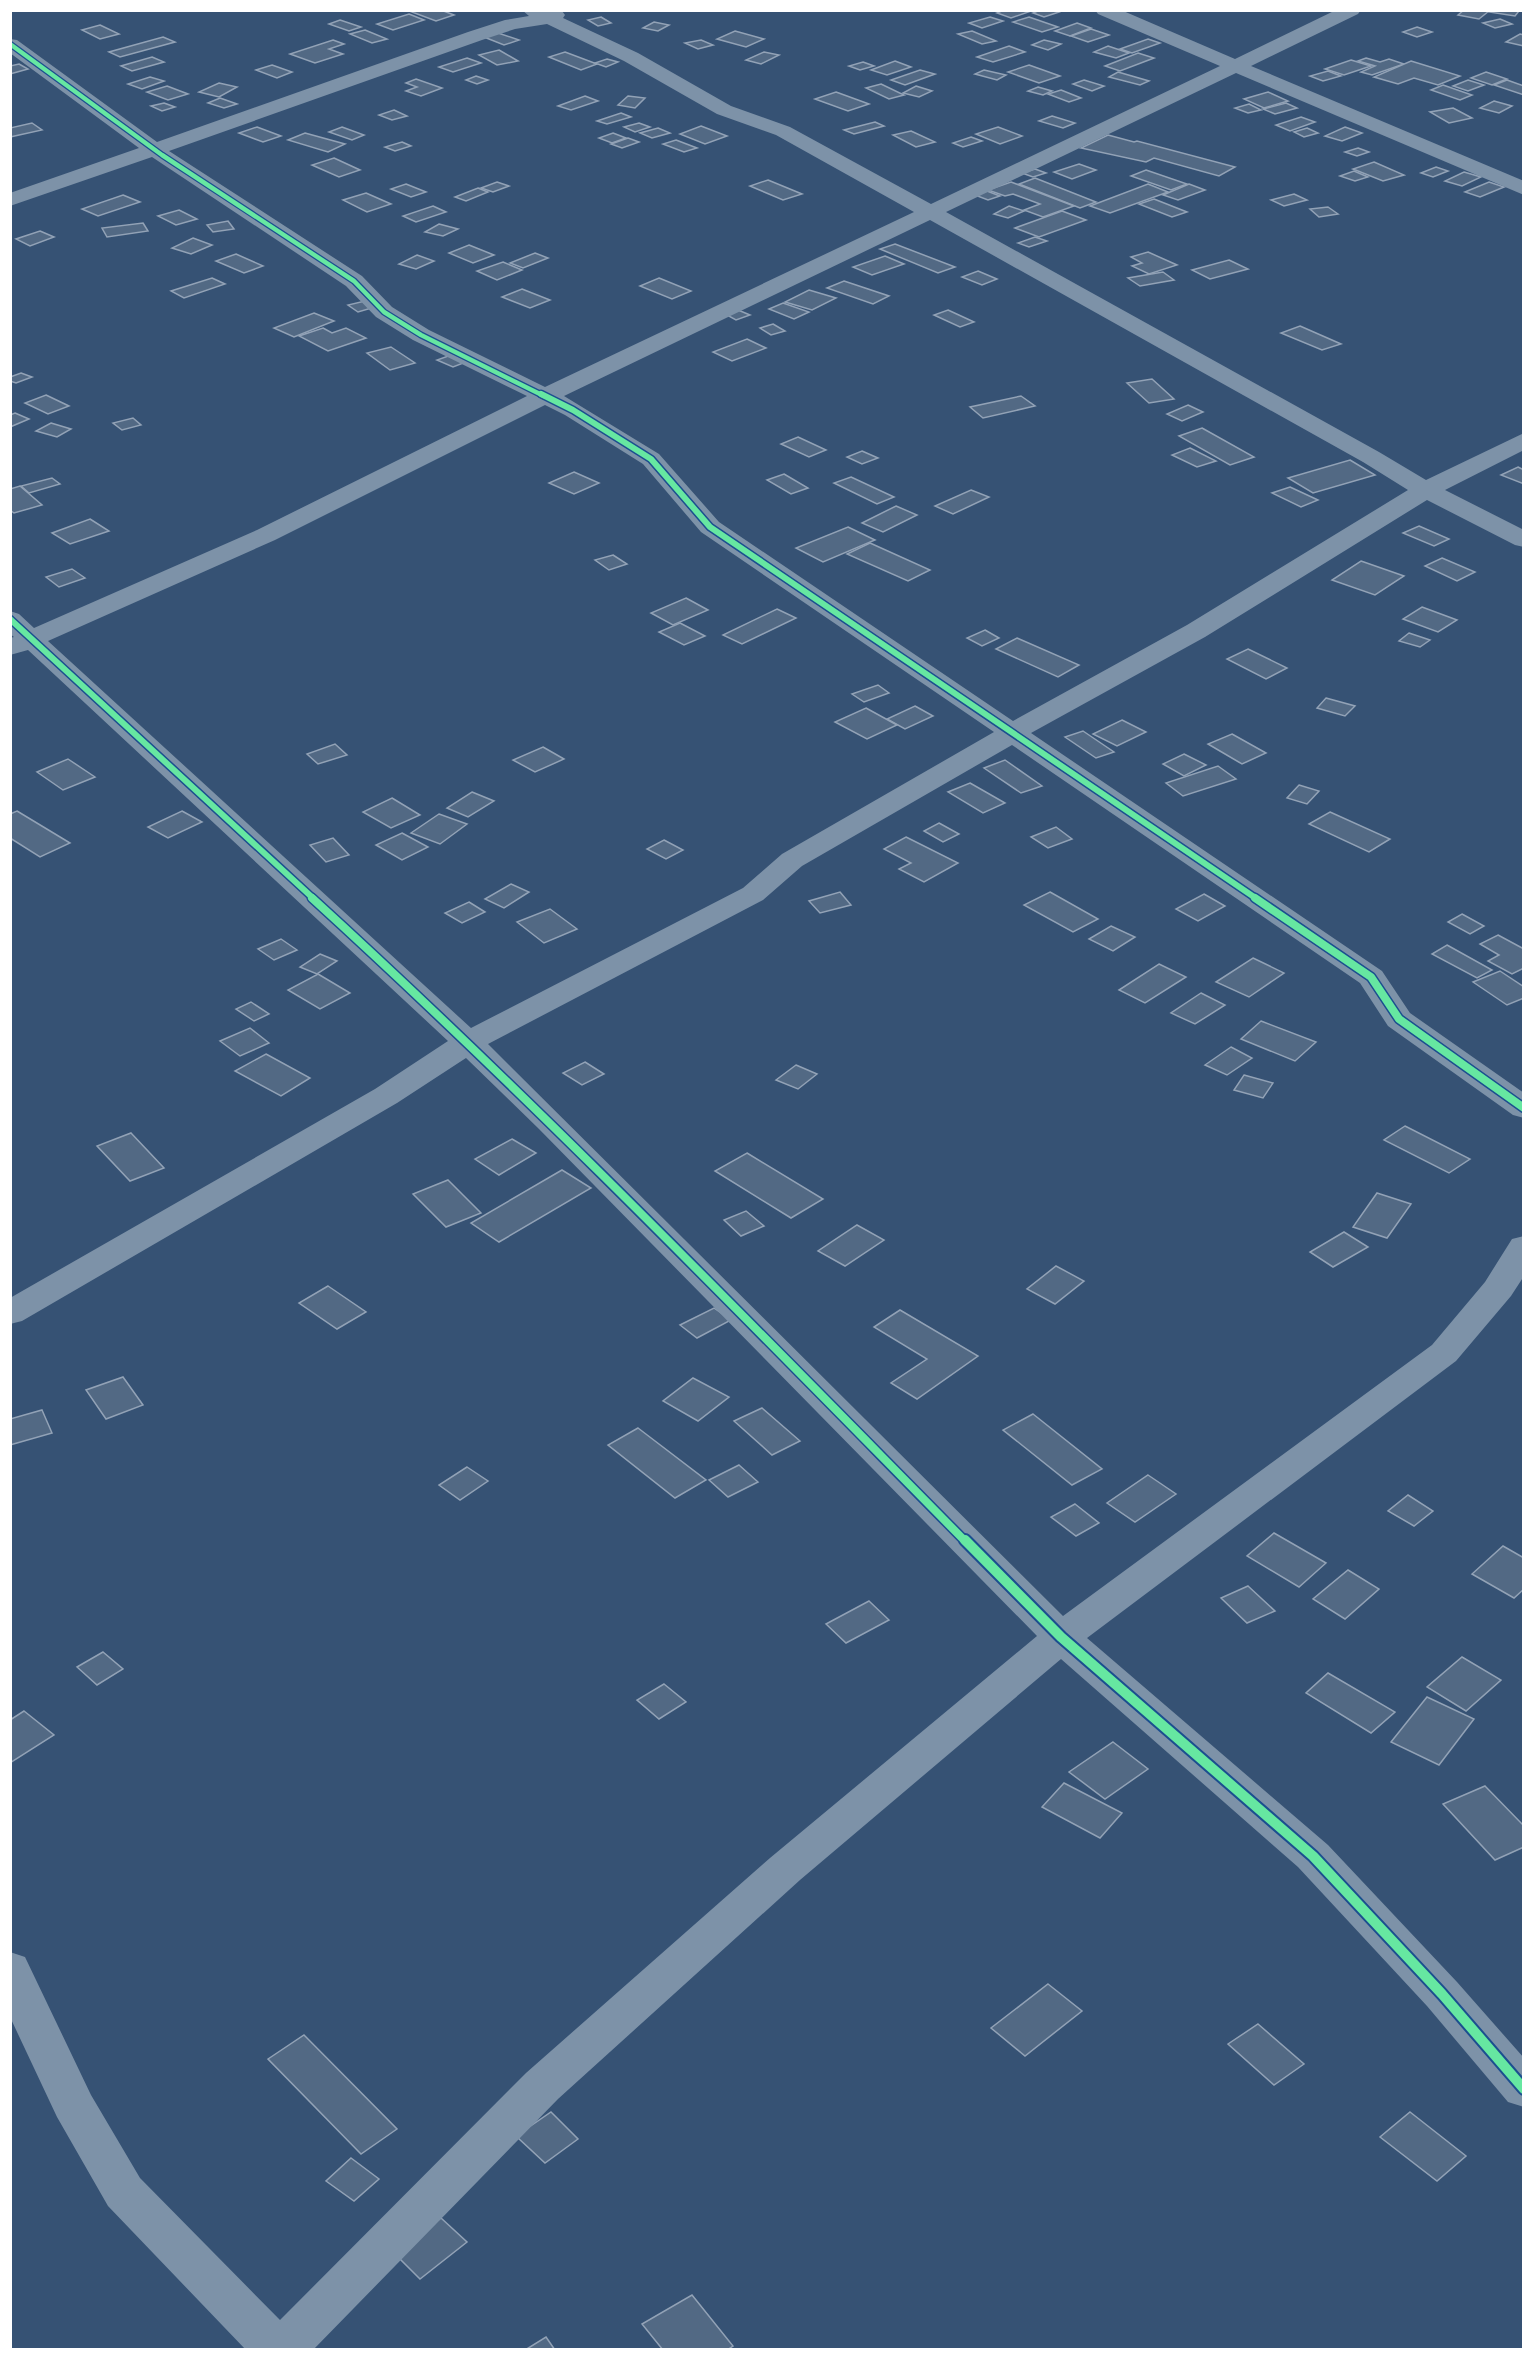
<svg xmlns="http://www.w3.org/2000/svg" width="1534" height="2360" font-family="Commissioner,sans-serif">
  <rect width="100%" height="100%" fill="#365274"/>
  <!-- building -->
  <g fill="#526984" stroke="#92a2b6" stroke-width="1.5">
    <polygon points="418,10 441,10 454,15 436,21 412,12"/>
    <polygon points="1004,10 1034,10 1011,18 997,13"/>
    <polygon points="1040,10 1055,10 1059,12 1044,17 1033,13"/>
    <polygon points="1464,10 1488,10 1489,11 1479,19 1458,15"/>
    <polygon points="1490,10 1513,10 1519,11 1515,16 1489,12"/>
    <polygon points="409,14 424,20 393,30 377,24"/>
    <polygon points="601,17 611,23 598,26 588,20"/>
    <polygon points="990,17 1003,21 982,28 969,23"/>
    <polygon points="1029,17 1058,27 1042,32 1013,22"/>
    <polygon points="1500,19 1512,24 1495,28 1483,23"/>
    <polygon points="340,20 361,27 349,31 329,24"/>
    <polygon points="654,22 669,25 658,31 643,28"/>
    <polygon points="1077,23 1091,28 1070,36 1055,31"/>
    <polygon points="100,25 119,34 100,39 82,30"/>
    <polygon points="1417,27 1432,32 1417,37 1403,32"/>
    <polygon points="1091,29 1109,35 1088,42 1071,36"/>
    <polygon points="365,30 387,39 372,43 350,34"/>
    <polygon points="735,31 764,39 746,47 717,39"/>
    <polygon points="972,31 996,41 982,44 958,34"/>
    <polygon points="498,33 519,40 504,45 484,37"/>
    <polygon points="1520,34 1524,35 1524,46 1506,42"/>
    <polygon points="163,37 175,42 120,57 109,52"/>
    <polygon points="1148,39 1160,43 1132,53 1120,49"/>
    <polygon points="333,40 344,44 329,49 343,54 315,63 290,54"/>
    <polygon points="701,40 713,45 698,49 685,43"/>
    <polygon points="1044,40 1061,44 1048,50 1032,45"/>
    <polygon points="1009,46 1025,52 993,62 977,57"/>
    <polygon points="1108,46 1129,53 1116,58 1094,52"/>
    <polygon points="499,50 518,61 497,65 479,55"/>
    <polygon points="565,52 597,64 581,70 549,57"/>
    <polygon points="764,52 779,55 761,64 746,60"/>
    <polygon points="1138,53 1154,58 1120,71 1105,66"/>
    <polygon points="152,57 164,62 132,71 121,66"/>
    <polygon points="467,58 481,63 453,72 439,67"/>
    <polygon points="1366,58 1380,62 1389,59 1404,64 1372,75 1361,72 1375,66 1358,61"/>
    <polygon points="607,59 618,62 606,67 595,63"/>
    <polygon points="1351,60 1371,66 1344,75 1325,69"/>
    <polygon points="895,61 911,67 887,75 871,70"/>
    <polygon points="1411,61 1460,76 1438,85 1414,78 1398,84 1374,77"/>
    <polygon points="863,62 874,66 860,70 849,66"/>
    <polygon points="19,64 28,69 10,74 10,66"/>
    <polygon points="272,65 292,72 277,78 256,70"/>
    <polygon points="1029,65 1060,76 1039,83 1008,72"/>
    <polygon points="920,70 935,74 905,85 891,80"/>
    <polygon points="984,70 1006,75 997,80 975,74"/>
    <polygon points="1328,71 1341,76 1323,81 1310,76"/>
    <polygon points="1118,72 1149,81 1140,85 1109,77"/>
    <polygon points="1486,72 1507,79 1492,85 1471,78"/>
    <polygon points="476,76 488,80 477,84 466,80"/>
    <polygon points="150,77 164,81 142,89 128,84"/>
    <polygon points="416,79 442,88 421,96 406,91 417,87 406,83"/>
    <polygon points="1084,80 1104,86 1092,91 1073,84"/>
    <polygon points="1468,80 1484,85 1468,91 1453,86"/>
    <polygon points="1507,80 1524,86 1524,95 1494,85"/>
    <polygon points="219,83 237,87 219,97 199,92"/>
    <polygon points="881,84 904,95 889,99 866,88"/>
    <polygon points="1443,85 1472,95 1460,100 1431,90"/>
    <polygon points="167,86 188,94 168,100 147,92"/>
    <polygon points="916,86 932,91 919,97 903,93"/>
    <polygon points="1038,87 1052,91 1043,95 1028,91"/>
    <polygon points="1061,90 1081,98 1069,102 1048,94"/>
    <polygon points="836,92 869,104 848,111 815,99"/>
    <polygon points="1268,92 1288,101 1264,108 1244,99"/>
    <polygon points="585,96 598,101 571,110 558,106"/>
    <polygon points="628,96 645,98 635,108 618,105"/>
    <polygon points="220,98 237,104 224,108 208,103"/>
    <polygon points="1494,101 1512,106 1499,113 1480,108"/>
    <polygon points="164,103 175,107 162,111 151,106"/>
    <polygon points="1286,103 1297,108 1275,114 1263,109"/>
    <polygon points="1249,104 1261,110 1248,113 1235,108"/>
    <polygon points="1453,108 1472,118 1449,123 1430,112"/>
    <polygon points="394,110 407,116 392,120 379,115"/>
    <polygon points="621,113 631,117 607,124 597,121"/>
    <polygon points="1052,116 1075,123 1063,128 1039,121"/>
    <polygon points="1301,117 1315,122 1290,131 1276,125"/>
    <polygon points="875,122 884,126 854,134 844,130"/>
    <polygon points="32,123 42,130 10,137 10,128"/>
    <polygon points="639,123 650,127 635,132 624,127"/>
    <polygon points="701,126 727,136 705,144 680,134"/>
    <polygon points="257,127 281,136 263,142 239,133"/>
    <polygon points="342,127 364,135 352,140 329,132"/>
    <polygon points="998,127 1022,136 1000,144 976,134"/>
    <polygon points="1345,127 1362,133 1342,141 1325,136"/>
    <polygon points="658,128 670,133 652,138 640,133"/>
    <polygon points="1307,128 1318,133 1304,137 1294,132"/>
    <polygon points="911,131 935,142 916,147 893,135"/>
    <polygon points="305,133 345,144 328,152 288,140"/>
    <polygon points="613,133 626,138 612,143 599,138"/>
    <polygon points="1108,135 1134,142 1137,141 1235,167 1219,176 1154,158 1146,162 1081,148"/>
    <polygon points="971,137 982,141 963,147 953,143"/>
    <polygon points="628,138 639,142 622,148 611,144"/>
    <polygon points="676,140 697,148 684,152 663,144"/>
    <polygon points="402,142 411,146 395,151 385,147"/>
    <polygon points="1358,148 1369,152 1357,156 1345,152"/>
    <polygon points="334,158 360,170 339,177 312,165"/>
    <polygon points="1374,162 1404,175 1383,181 1353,169"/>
    <polygon points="1079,164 1096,170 1072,179 1054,172"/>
    <polygon points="1436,167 1448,171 1433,177 1421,173"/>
    <polygon points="1035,169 1046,173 1033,177 1022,173"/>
    <polygon points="1146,170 1187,184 1171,190 1131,176"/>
    <polygon points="1354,171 1368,177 1355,181 1340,176"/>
    <polygon points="1464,172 1481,177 1462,186 1445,181"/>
    <polygon points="1035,178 1096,202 1080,208 1019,184"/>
    <polygon points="768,180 802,194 783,200 750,186"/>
    <polygon points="497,182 509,186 493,192 481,188"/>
    <polygon points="1011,182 1074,206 1043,217 1024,210 1040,204 1013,194 1005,196 988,190"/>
    <polygon points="1489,182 1504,187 1480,197 1465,192"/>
    <polygon points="406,184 426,192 411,197 391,189"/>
    <polygon points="1148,184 1168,192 1110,213 1090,206"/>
    <polygon points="1189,184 1205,190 1178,200 1163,195"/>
    <polygon points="478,188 488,192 466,201 455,197"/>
    <polygon points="987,191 1000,196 988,200 975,195"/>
    <polygon points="366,193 391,204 367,212 343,200"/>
    <polygon points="1294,194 1307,200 1284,206 1271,200"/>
    <polygon points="123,195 140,202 98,216 82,209"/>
    <polygon points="1154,199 1187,212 1172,217 1139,204"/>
    <polygon points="433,206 446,212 416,222 403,216"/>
    <polygon points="1009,206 1024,211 1008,218 994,214"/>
    <polygon points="1328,207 1338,214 1319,217 1310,209"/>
    <polygon points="179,210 197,219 176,225 158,216"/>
    <polygon points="1062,211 1086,220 1039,237 1015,228"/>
    <polygon points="228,221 234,229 213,232 207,225"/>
    <polygon points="143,223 148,231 107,237 102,228"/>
    <polygon points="439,224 458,229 443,236 425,232"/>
    <polygon points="40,231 54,237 30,246 16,239"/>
    <polygon points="1035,237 1047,241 1029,247 1018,243"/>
    <polygon points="193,238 212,245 191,254 172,248"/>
    <polygon points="895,244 955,267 938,273 880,249"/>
    <polygon points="469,245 494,255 473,263 449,253"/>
    <polygon points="1148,252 1177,265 1149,274 1132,266 1142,263 1131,257"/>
    <polygon points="535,253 548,258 523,268 510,263"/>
    <polygon points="236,254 263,266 244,273 216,261"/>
    <polygon points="417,255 434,261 416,269 399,264"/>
    <polygon points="885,256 904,264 872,275 853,267"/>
    <polygon points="1229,260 1248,269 1210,279 1192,270"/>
    <polygon points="503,262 522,270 497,280 477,271"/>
    <polygon points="978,271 997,279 982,285 962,277"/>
    <polygon points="1163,272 1174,280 1140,286 1128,278"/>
    <polygon points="212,278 225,284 184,298 171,291"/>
    <polygon points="659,278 691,291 672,299 640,286"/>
    <polygon points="844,281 889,296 873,304 827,288"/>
    <polygon points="522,289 550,300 530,308 502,297"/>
    <polygon points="809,290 836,298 812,310 785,302"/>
    <polygon points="365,301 375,307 358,312 348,305"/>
    <polygon points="783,303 809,312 794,319 769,309"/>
    <polygon points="738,310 750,315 736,320 725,314"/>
    <polygon points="948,310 974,322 960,327 934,315"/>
    <polygon points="314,313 334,321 294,337 274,328"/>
    <polygon points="773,324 785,331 771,335 760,328"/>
    <polygon points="1300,326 1341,344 1322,350 1281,333"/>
    <polygon points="323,328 332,333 346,328 366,338 328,351 299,336"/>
    <polygon points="747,339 766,348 732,361 713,352"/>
    <polygon points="391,347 415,363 390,370 367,353"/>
    <polygon points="451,355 466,362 453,367 437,360"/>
    <polygon points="21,373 32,377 16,383 10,381 10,377"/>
    <polygon points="1152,379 1174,399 1149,403 1127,383"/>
    <polygon points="46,395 69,406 48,414 25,403"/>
    <polygon points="1021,396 1035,406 983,418 970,407"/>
    <polygon points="1188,405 1203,412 1182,421 1167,414"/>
    <polygon points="15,413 29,419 10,427 10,415"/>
    <polygon points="133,418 141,425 122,430 113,423"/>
    <polygon points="51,423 71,429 57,437 36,431"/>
    <polygon points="1202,428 1254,457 1230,465 1179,436"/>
    <polygon points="798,437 826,450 809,457 781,444"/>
    <polygon points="1190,448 1216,461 1197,467 1172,455"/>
    <polygon points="862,451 878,458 862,464 847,457"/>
    <polygon points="1350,460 1375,475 1313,493 1288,478"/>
    <polygon points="1518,467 1524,470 1524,484 1501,475"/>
    <polygon points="574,472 599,483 574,494 549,483"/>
    <polygon points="784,474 808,488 791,494 767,480"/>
    <polygon points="851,477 894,497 877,504 834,483"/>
    <polygon points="52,478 60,484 29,493 21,486"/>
    <polygon points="20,486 42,505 14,513 10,510 10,489"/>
    <polygon points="1290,487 1318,500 1301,507 1272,493"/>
    <polygon points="971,490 989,497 953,514 935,506"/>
    <polygon points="896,506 917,515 883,532 862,523"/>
    <polygon points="90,519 109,531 70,544 52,533"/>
    <polygon points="1419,526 1449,539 1434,546 1403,533"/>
    <polygon points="848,527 875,540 823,562 796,548"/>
    <polygon points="870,543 930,570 908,581 847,554"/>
    <polygon points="613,555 627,564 609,570 595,560"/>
    <polygon points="1442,558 1475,572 1457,581 1425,566"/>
    <polygon points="1361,561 1404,576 1375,595 1332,580"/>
    <polygon points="72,569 85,578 59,587 46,577"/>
    <polygon points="686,598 708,610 673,625 651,613"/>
    <polygon points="1422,607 1457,620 1438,632 1403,619"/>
    <polygon points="777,609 796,618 742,644 723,635"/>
    <polygon points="680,623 705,636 684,645 659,632"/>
    <polygon points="985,630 999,638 982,646 967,638"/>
    <polygon points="1409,633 1430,640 1420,647 1399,641"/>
    <polygon points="1017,638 1079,665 1058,677 996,649"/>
    <polygon points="1248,649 1287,668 1266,679 1227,659"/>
    <polygon points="878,685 889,693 864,702 852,694"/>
    <polygon points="1326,698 1355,706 1345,716 1317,708"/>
    <polygon points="915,706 933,716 905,729 887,719"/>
    <polygon points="866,708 897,725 867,739 835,722"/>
    <polygon points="1122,720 1146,732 1117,746 1093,734"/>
    <polygon points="1083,731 1114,752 1096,758 1065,737"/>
    <polygon points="1232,734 1266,753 1242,764 1208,744"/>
    <polygon points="335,744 347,755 318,764 307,754"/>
    <polygon points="543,747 564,759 535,772 513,760"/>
    <polygon points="1184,754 1206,765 1184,776 1163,764"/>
    <polygon points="68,759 95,777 63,790 37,772"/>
    <polygon points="1005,760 1042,786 1021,793 984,768"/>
    <polygon points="1218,766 1236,779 1183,796 1166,783"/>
    <polygon points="970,783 1005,803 983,813 948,792"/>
    <polygon points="1299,785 1319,791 1307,804 1287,798"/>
    <polygon points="472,792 494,801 468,817 447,808"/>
    <polygon points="392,798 420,815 391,828 363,812"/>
    <polygon points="17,811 70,843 40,857 10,838 10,814"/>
    <polygon points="182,811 202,822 168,838 148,827"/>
    <polygon points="1330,812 1390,839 1369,852 1309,824"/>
    <polygon points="439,814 467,824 440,844 411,833"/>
    <polygon points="939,823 959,834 943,842 924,831"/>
    <polygon points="1056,827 1072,839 1048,848 1031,837"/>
    <polygon points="402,833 428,847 402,860 376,845"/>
    <polygon points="906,837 958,863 924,882 899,869 911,863 884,849"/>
    <polygon points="333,838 349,855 326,862 310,845"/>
    <polygon points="664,840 683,850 666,859 647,849"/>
    <polygon points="511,884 529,892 504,908 485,899"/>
    <polygon points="840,892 851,905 820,913 809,901"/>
    <polygon points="1050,892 1098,919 1073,932 1024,905"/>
    <polygon points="1204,894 1225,906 1198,921 1176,909"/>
    <polygon points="469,902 485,912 462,923 445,913"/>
    <polygon points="550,909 577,929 544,943 517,922"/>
    <polygon points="1462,914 1484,926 1470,934 1448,922"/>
    <polygon points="1111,926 1135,937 1113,951 1089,939"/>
    <polygon points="1498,935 1524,949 1524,968 1512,974 1488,961 1499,955 1480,944"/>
    <polygon points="281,939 297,950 274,960 258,949"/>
    <polygon points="1447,945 1492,970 1477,978 1432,954"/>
    <polygon points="320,954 337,961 317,974 300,967"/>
    <polygon points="1253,958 1284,973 1249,997 1216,982"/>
    <polygon points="1159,964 1186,977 1145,1003 1119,990"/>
    <polygon points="1500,971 1524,987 1524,998 1507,1005 1473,982"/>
    <polygon points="318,974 350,993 320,1009 288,990"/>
    <polygon points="1201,993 1225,1005 1195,1024 1171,1013"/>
    <polygon points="251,1002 269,1014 254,1021 236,1009"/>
    <polygon points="1261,1021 1316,1042 1295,1061 1241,1039"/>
    <polygon points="250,1028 269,1043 240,1056 220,1041"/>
    <polygon points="1231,1047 1252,1058 1227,1075 1205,1065"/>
    <polygon points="266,1054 310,1078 281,1096 235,1071"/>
    <polygon points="585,1062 604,1074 582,1085 563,1073"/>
    <polygon points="796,1065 817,1074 798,1089 776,1080"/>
    <polygon points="1244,1075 1273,1083 1263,1098 1234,1090"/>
    <polygon points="1405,1126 1470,1159 1449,1173 1384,1140"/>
    <polygon points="131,1133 164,1168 130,1181 97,1146"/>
    <polygon points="512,1139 536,1153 499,1175 475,1159"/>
    <polygon points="747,1153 823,1199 791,1218 715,1171"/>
    <polygon points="562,1170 591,1188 499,1242 471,1223"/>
    <polygon points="448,1180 481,1213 446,1227 413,1194"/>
    <polygon points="1377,1193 1411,1204 1387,1238 1353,1227"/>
    <polygon points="746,1211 764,1226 741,1236 724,1220"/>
    <polygon points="857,1225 884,1240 845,1266 818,1251"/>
    <polygon points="1344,1232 1368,1247 1333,1267 1310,1252"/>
    <polygon points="1056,1266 1084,1281 1055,1304 1027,1289"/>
    <polygon points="328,1286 366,1312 337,1329 299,1303"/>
    <polygon points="714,1308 731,1320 697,1338 680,1325"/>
    <polygon points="900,1310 978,1356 917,1399 891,1383 927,1359 874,1327"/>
    <polygon points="123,1377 143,1405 106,1419 86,1390"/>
    <polygon points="693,1378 729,1397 698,1421 663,1401"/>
    <polygon points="762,1408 800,1441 772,1455 734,1421"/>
    <polygon points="42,1410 52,1433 10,1445 10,1419"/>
    <polygon points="1033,1414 1102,1469 1072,1485 1003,1430"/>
    <polygon points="638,1428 706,1480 675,1498 608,1445"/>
    <polygon points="739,1465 758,1482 728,1497 709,1480"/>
    <polygon points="467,1467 488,1481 460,1500 439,1485"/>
    <polygon points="1148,1475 1176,1494 1135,1522 1107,1503"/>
    <polygon points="1408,1495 1433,1511 1414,1526 1388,1511"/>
    <polygon points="1075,1504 1099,1523 1076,1536 1051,1517"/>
    <polygon points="1274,1533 1326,1563 1299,1587 1247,1556"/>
    <polygon points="1503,1546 1524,1558 1524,1589 1514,1598 1472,1574"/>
    <polygon points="1348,1570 1379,1589 1345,1619 1313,1599"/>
    <polygon points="1248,1586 1275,1611 1247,1623 1221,1598"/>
    <polygon points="869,1601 889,1620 846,1643 826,1624"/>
    <polygon points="103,1652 123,1669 97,1685 77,1667"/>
    <polygon points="1462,1657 1501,1680 1466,1711 1427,1687"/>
    <polygon points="1328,1673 1395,1712 1371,1733 1306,1693"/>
    <polygon points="664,1684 686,1702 659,1719 637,1700"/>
    <polygon points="1427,1697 1474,1719 1439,1765 1391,1742"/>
    <polygon points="24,1711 54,1735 10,1763 10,1720"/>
    <polygon points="1113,1742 1148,1769 1105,1799 1069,1772"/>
    <polygon points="1064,1783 1122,1813 1100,1838 1042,1807"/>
    <polygon points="1485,1786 1524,1826 1524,1847 1495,1860 1443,1804"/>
    <polygon points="1048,1984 1082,2011 1025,2056 991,2028"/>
    <polygon points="1258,2024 1304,2064 1274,2085 1228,2044"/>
    <polygon points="304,2035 397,2129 361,2154 268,2059"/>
    <polygon points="551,2112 578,2139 545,2163 516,2136"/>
    <polygon points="1410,2112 1466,2156 1437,2181 1380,2137"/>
    <polygon points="351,2158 379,2179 354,2201 326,2181"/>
    <polygon points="441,2218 467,2242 420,2279 395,2254"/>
    <polygon points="692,2295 733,2346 727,2350 663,2350 642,2324"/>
    <polygon points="546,2337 555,2350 525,2350"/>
  </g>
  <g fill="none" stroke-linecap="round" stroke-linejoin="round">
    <!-- minor -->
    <path fill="#7d92a8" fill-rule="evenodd" d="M522 10 562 11 565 15 563 18 638 53 731 106 790 127 931 204 1220 66 1098 14 1095 10H1121L1235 59 1336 10H1361L1358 14 1251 66 1524 181V195L1236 73 946 212 1379 452 1426 480 1524 433V450L1445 490 1524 530V547L1515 545 1427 500 1205 637 1031 733 1382 971 1410 1013 1524 1093V1118L1513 1115 1388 1026 1360 983 1012 745 802 866 763 900 488 1044 1063 1616 1432 1345 1485 1282 1512 1239 1524 1236V1276L1511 1296 1456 1361 1087 1638 1328 1845 1457 1982 1524 2058V2107L1508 2102 1427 2006 1298 1867 1061 1659 800 1880 558 2099 313 2350H246L108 2206 57 2117 10 2017V1952L25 1957 91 2095 140 2178 280 2320 526 2073 770 1858 1037 1636 539 1129 466 1058 397 1103 22 1321 10 1324V1298L375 1089 448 1041 28 650 10 655V638L14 637 10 634V611L19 614 34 628 257 530 527 396 413 340 376 317 346 286 152 157 10 206V193L139 148 10 53V39L17 40 157 142 468 32 505 20 529 16ZM547 24 624 61 717 114 776 135 914 212 545 387 429 330 392 307 362 276 169 151 482 40 515 29ZM930 220 1363 462 1408 490 1187 625 1013 721 719 522 659 454 564 396ZM545 405 565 415 643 464 701 532 994 732 782 854 743 888 471 1028 48 641 275 540Z"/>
    <defs>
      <polyline id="cycleway-far3" points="10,44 162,155 354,281 384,312 421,335 544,396"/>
      <g id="cycleway-far2">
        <polyline points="541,394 573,410 651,459 710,527 1257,899"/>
        <polyline points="10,619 314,899"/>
      </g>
      <g id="cycleway-far1">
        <path d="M312 898C538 1104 751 1324 966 1542"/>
        <polyline points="1255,898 1371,977 1399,1019 1524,1108"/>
      </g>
      <polyline id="cycleway" points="965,1540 1061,1637 1313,1856 1442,1994 1524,2089"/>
    </defs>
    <!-- cycleway-far3 casing -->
    <use href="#cycleway-far3" stroke="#1b4f8f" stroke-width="7"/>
    <!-- cycleway-far2 casing -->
    <use href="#cycleway-far2" stroke="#1b4f8f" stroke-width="9"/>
    <!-- cycleway-far1 casing -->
    <use href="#cycleway-far1" stroke="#1b4f8f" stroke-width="11"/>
    <!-- cycleway casing -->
    <use href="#cycleway" stroke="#1b4f8f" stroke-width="14"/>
    <!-- cycleway-far3 -->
    <use href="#cycleway-far3" stroke="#66e7a1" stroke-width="4.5"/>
    <!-- cycleway-far2 -->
    <use href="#cycleway-far2" stroke="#66e7a1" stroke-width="6"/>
    <!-- cycleway-far1 -->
    <use href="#cycleway-far1" stroke="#66e7a1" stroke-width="8"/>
    <!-- cycleway -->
    <use href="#cycleway" stroke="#66e7a1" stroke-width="10"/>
  </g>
  <!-- border -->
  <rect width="1534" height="2360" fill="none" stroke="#ffffff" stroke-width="24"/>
</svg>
